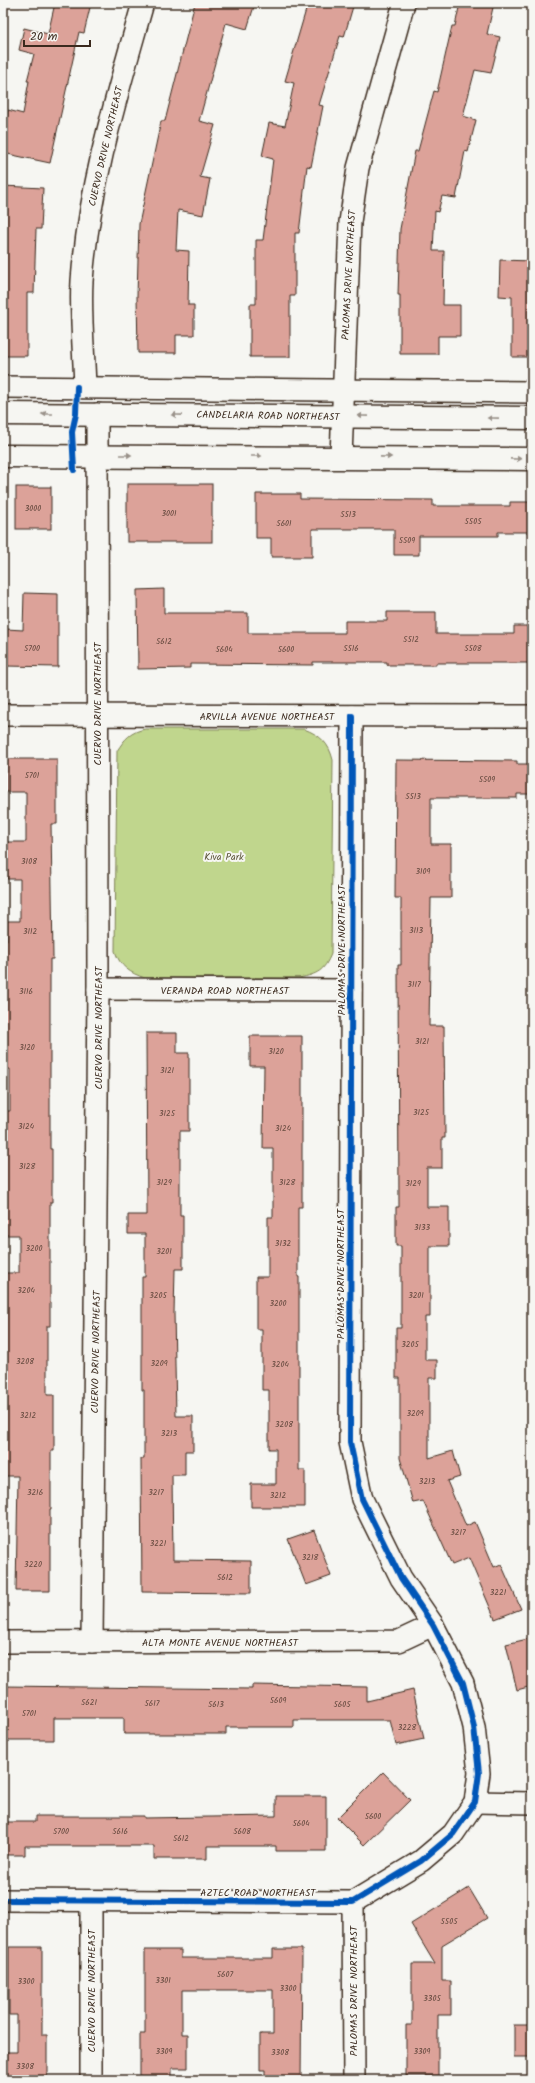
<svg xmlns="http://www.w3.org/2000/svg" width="535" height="2083" font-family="Kalam,sans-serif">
  <rect width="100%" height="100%" fill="#f6f6f2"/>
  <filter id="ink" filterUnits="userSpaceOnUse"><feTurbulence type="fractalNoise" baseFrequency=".025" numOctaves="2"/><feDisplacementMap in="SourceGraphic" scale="8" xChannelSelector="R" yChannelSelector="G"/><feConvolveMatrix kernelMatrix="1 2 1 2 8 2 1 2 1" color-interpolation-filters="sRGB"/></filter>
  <g filter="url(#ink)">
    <!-- green -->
    <path fill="#c0d68d" stroke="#7e8056" d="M145 729H304C320 735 329 743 333 760L331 954C324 971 318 974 299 978H145C130 973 120 967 115 951L117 751C125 738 131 732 145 729Z"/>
    <!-- building -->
    <g fill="#dca299" stroke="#3b2a1e">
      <polygon points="55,3 91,3 84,33 79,32 50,163 3,153 3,134 8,110 23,114 29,81 27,81 34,54 19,50 24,28 48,34"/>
      <polygon points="195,3 255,3 247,29 226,23 199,121 215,125 200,177 210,179 203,215 178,210 176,250 189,251 188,305 194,305 194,335 176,335 176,353 138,353 137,296 139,224 161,121 165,121"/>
      <polygon points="308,3 354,3 344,37 340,36 319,105 323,106 311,167 307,166 299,233 295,233 295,296 290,296 290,357 250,357 250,304 256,304 256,240 263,240 273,159 262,156 269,123 285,126 294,83 285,81"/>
      <polygon points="460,3 494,3 487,34 500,37 491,73 475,70 463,116 476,120 468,152 465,151 456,198 442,196 438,212 435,211 433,251 444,251 443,305 460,305 460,336 438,336 438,354 400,354 400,295 398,295 400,229 415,151 418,151 434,91 437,92 452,26 455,26"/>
      <polygon points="3,186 43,188 41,229 36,229 34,293 27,293 27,356 3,356"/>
      <polygon points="500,260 532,261 532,357 512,357 512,297 499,296"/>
      <rect x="127" y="484" width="85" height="58"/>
      <rect x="16" y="487" width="35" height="42"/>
      <polygon points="256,494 300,494 300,499 433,500 433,506 510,506 510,502 532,502 532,532 498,532 498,536 419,536 419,555 394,555 394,529 312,529 312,557 271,557 271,538 256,538"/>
      <polygon points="164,589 164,613 248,613 248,633 345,633 345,621 387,621 387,612 436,612 436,634 514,634 514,626 532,626 532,663 436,663 436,665 387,665 387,662 313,662 313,665 190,664 190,668 138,669 137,590"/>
      <polygon points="24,593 58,594 58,667 6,666 6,629 23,630"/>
      <polygon points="6,759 57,759 57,824 51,824 53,959 50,959 50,1149 52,1149 52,1202 50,1202 50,1326 47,1326 47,1395 54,1395 54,1451 51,1451 51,1509 50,1509 50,1591 16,1591 18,1476 3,1476 3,1273 19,1273 19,1235 5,1235 3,1111 10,1111 10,1069 3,1069 3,940 7,940 7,921 20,921 20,879 7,879 7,842 26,842 26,792 6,792"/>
      <polygon points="396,760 517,761 517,764 532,764 532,794 517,794 517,798 431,798 431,844 451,844 451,898 431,898 429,1026 444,1026 445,1138 442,1138 442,1168 427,1168 427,1207 449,1207 449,1246 430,1246 430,1317 425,1317 425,1360 437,1360 437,1378 429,1378 429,1458 453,1451 460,1477 447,1481 466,1526 475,1522 494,1567 501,1564 521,1609 495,1619 469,1558 452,1565 423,1501 413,1503 400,1458 400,1378 396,1378 396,1328 401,1328 401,1246 396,1246 396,1207 399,1207 398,965 401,965 401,898 395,898"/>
      <polygon points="146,1033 177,1033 177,1053 189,1053 189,1131 180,1131 180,1215 183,1215 183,1269 175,1269 174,1313 176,1416 193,1416 193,1451 185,1451 185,1475 172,1475 173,1560 251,1561 251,1593 142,1592 141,1459 144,1459 144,1390 142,1390 142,1277 145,1277 145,1234 128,1234 128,1215 147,1215"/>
      <polygon points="250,1036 302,1036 302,1207 298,1207 298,1277 299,1277 299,1470 305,1470 305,1507 251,1507 251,1484 276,1484 276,1449 269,1449 269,1390 262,1390 262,1329 256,1329 256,1277 268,1277 268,1217 273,1217 273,1148 263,1148 264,1066 250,1066"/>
      <polygon points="314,1530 331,1576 306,1585 288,1539"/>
      <polygon points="532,1638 532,1686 517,1690 506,1644"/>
      <polygon points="252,1685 367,1687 367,1701 413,1690 424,1739 396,1745 390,1720 294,1720 294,1727 226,1727 226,1734 124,1734 124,1718 54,1718 54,1740 3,1740 3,1686 252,1689"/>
      <polygon points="383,1772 410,1800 364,1845 337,1818"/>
      <polygon points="276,1796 326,1796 326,1851 276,1851 276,1846 207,1846 207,1859 154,1859 154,1846 25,1846 25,1855 3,1855 3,1822 35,1822 35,1816 144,1816 144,1818 276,1816"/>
      <polygon points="469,1888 487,1918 442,1945 442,1981 451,1981 451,2015 438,2015 438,2076 406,2076 406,2025 412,2025 412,1964 435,1964 411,1924"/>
      <polygon points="9,1947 42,1947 42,2035 47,2035 47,2080 3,2080 3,2052 17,2052 17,2015 9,2015"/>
      <polygon points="273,1949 302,1949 301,2080 265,2080 265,2070 260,2070 260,2034 273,2034 273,1990 182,1990 182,2034 188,2034 188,2068 172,2068 172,2080 140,2080 140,2034 145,2034 145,1950 181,1950 181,1958 273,1958"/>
      <rect x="514" y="2025" width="18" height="32"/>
    </g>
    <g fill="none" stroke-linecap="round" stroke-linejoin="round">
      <defs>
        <g id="street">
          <polyline points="3,387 532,392"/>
          <path d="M85 387C84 354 80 313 82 281 89 185 117 95 143 3"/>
          <polyline points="341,457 350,222 358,168 404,3"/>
          <polyline points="3,715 532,716"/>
          <polyline points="98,989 351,990"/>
          <polyline points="3,1642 399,1641 433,1625"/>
          <polyline points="92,1642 98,989 97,414"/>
          <polyline points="475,1802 532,1803"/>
          <polyline points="3,1900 353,1902 421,1861 453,1834 475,1802 479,1773 474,1727 463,1683 433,1625 401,1578 362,1499 350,1442 352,716"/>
          <polyline points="353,1902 354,2080"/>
          <polyline points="91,2080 91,1902"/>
        </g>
        <g id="secondary">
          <polyline points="3,414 532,418"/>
          <polyline points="3,456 532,459"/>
        </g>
      </defs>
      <!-- street casing -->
      <use href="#street" stroke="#3b2a1e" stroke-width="24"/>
      <!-- secondary casing -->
      <use href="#secondary" stroke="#3b2a1e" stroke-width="25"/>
      <!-- street -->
      <use href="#street" stroke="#f6f6f2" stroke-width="21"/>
      <!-- secondary -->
      <use href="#secondary" stroke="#f6f6f2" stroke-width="22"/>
      <defs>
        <g id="cycleway">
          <polyline points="74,470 72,432 76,414 77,387"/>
          <polyline points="3,1900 353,1902 421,1861 453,1834 475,1802 479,1773 474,1727 463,1683 433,1625 401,1578 362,1499 350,1442 352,716"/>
        </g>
      </defs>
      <!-- cycleway casing -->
      <use href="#cycleway" stroke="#f6f6f2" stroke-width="8"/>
      <!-- cycleway -->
      <use href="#cycleway" stroke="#0057b8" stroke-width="6"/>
    </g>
    <!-- one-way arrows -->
    <defs><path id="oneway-solid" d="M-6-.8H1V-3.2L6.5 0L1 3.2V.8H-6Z"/></defs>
    <g fill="#989088">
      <use href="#oneway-solid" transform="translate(47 414) rotate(180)"/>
      <use href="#oneway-solid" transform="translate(177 415) rotate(-179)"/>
      <use href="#oneway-solid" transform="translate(363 416) rotate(-179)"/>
      <use href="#oneway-solid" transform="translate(493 418) rotate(-179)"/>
      <use href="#oneway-solid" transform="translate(126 455)"/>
      <use href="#oneway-solid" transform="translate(256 456)"/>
      <use href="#oneway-solid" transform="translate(386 457) rotate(1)"/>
      <use href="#oneway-solid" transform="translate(516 459) rotate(1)"/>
    </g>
  </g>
  <g text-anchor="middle" stroke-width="4" stroke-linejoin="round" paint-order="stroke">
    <!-- number labels -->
    <g font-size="8" fill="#63483d">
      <text x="33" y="511">3000</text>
      <text x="169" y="516">3001</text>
      <text x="348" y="517">5513</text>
      <text x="473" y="524">5505</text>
      <text x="284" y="526">5601</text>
      <text x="407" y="543">5509</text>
      <text x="411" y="642">5512</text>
      <text x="164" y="644">5612</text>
      <text x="32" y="651">5700</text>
      <text x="351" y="651">5516</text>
      <text x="473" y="651">5508</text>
      <text x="224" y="652">5604</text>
      <text x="286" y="652">5600</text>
      <text x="32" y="778">5701</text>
      <text x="487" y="782">5509</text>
      <text x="413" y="799">5513</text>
      <text x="29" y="864">3108</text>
      <text x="423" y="874">3109</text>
      <text x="416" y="933">3113</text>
      <text x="30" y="934">3112</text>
      <text x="414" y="987">3117</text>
      <text x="26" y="994">3116</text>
      <text x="422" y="1044">3121</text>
      <text x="27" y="1050">3120</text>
      <text x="276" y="1054">3120</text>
      <text x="167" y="1073">3121</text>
      <text x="421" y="1115">3125</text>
      <text x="167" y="1116">3125</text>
      <text x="26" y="1129">3124</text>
      <text x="283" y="1131">3124</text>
      <text x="27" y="1169">3128</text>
      <text x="164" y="1185">3129</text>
      <text x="287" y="1185">3128</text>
      <text x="413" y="1186">3129</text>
      <text x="422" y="1230">3133</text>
      <text x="283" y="1246">3132</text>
      <text x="34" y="1251">3200</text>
      <text x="164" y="1254">3201</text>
      <text x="26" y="1293">3204</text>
      <text x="158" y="1298">3205</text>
      <text x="416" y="1298">3201</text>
      <text x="278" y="1306">3200</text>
      <text x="410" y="1347">3205</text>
      <text x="25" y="1364">3208</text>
      <text x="159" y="1366">3209</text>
      <text x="280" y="1367">3204</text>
      <text x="415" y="1416">3209</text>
      <text x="28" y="1418">3212</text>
      <text x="284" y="1427">3208</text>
      <text x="169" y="1436">3213</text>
      <text x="427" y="1484">3213</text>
      <text x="35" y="1495">3216</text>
      <text x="156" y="1495">3217</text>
      <text x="278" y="1498">3212</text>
      <text x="458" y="1535">3217</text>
      <text x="158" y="1546">3221</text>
      <text x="310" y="1560">3218</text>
      <text x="33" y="1567">3220</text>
      <text x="225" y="1580">5612</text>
      <text x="498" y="1595">3221</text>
      <text x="278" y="1703">5609</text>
      <text x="89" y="1705">5621</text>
      <text x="152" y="1706">5617</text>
      <text x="216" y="1707">5613</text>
      <text x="342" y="1707">5605</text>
      <text x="29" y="1716">5701</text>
      <text x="407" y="1730">3228</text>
      <text x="373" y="1819">5600</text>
      <text x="301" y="1826">5604</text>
      <text x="61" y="1834">5700</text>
      <text x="120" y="1834">5616</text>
      <text x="242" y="1834">5608</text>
      <text x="181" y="1841">5612</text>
      <text x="449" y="1924">5505</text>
      <text x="225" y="1977">5607</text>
      <text x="163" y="1983">3301</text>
      <text x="26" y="1984">3300</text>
      <text x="288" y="1991">3300</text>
      <text x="432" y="2001">3305</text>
      <text x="164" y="2054">3309</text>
      <text x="422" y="2054">3309</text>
      <text x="280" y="2055">3308</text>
      <text x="25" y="2069">3308</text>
    </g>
    <!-- street labels -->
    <g font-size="10" fill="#3b2a1e" stroke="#f6f6f2">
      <text transform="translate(105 146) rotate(-77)" y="4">CUERVO DRIVE NORTHEAST</text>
      <text transform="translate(348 275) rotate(-87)" y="4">PALOMAS DRIVE NORTHEAST</text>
      <text transform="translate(268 415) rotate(1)" y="4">CANDELARIA ROAD NORTHEAST</text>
      <text transform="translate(97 704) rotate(-90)" y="4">CUERVO DRIVE NORTHEAST</text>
      <text x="267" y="720">ARVILLA AVENUE NORTHEAST</text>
      <text transform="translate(341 950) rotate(-90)" y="4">PALOMAS DRIVE NORTHEAST</text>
      <text x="225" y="994">VERANDA ROAD NORTHEAST</text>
      <text transform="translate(98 1028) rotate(-90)" y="4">CUERVO DRIVE NORTHEAST</text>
      <text transform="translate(340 1274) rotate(-90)" y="4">PALOMAS DRIVE NORTHEAST</text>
      <text transform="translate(95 1352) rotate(-89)" y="4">CUERVO DRIVE NORTHEAST</text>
      <text x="220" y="1646">ALTA MONTE AVENUE NORTHEAST</text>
      <text x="258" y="1896">AZTEC ROAD NORTHEAST</text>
      <text transform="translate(91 1991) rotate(-90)" y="4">CUERVO DRIVE NORTHEAST</text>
      <text transform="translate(353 1991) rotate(-90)" y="4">PALOMAS DRIVE NORTHEAST</text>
    </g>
    <!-- park labels -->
    <g font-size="10" fill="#5c553a" stroke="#f6f6f2">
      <text x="224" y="860">Kiva Park</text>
    </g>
  </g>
  <!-- margin -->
  <rect width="535" height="2083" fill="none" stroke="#f6f6f2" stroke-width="16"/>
  <rect x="8" y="8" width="519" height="2067" fill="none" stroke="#3b2a1e" stroke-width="1.5" filter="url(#ink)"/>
  <!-- scale -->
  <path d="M24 40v6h66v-6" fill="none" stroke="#3b2a1e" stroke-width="2"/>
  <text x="30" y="40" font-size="12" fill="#3b2a1e" stroke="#f6f6f2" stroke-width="3" paint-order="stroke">20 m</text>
</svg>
